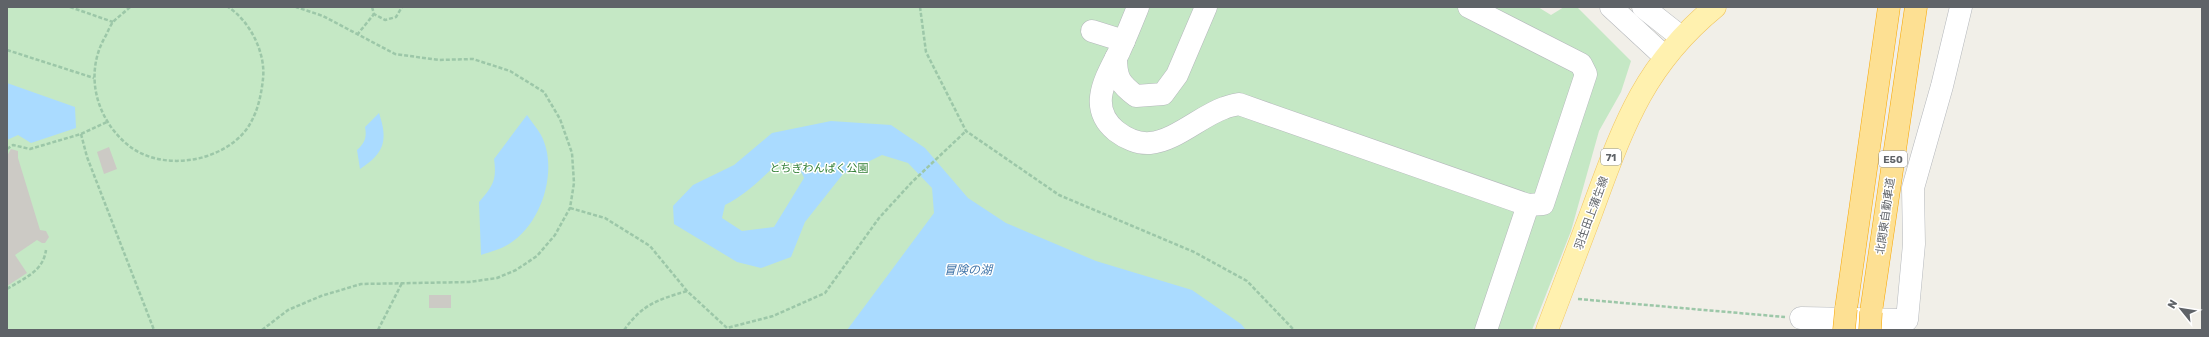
<svg xmlns="http://www.w3.org/2000/svg" width="2209" height="337" font-family="Rubik,'Noto Sans JP',sans-serif">
  <rect width="100%" height="100%" fill="#f1efe8"/>
  <!-- green -->
  <polygon fill="#c5e8c5" points="7,7 1538,7 1551,15 1564,7 1577,7 1631,61 1621,92 1599,131 1571,231 1532,330 7,330"/>
  <!-- water -->
  <g fill="#aadbff" fill-rule="evenodd">
    <polygon points="7,83 75,107 76,128 31,143 18,135 7,140"/>
    <path d="M379 113C388 140 385 153 360 169L357 150C365 143 367 137 365 127Z"/>
    <path d="M527 115C531 121 537 128 541 135 559 169 542 224 509 244 501 249 490 252 481 255L479 202C493 186 497 180 494 159Z"/>
    <path d="M831 121 891 125 925 148 968 198 1006 223 1096 261 1192 290 1241 324 1246 330H847L934 213 932 188 908 163 882 155 843 174 805 222 791 257 761 268 737 262 674 224 673 206 693 185 734 165 772 133ZM781 160 798 165 804 178 774 227 742 231 722 218 725 205C748 193 763 177 781 160Z"/>
  </g>
  <!-- building -->
  <g fill="#cccac5">
    <polygon points="109,147 117,169 104,174 97,152"/>
    <polygon points="11,149 18,151 18,158 40,230 46,231 49,237 45,243 42,243 37,240 15,255 27,273 7,286 7,156"/>
    <rect x="429" y="295" width="22" height="13"/>
  </g>
  <g fill="none" stroke-linecap="round" stroke-linejoin="round">
    <defs>
      <g id="minor">
        <path d="M1138 7C1132 22 1126 37 1119 52 1106 78 1087 107 1116 131 1125 138 1138 144 1150 143 1175 141 1201 116 1224 108 1229 106 1234 105 1239 104L1528 205 1543 204 1586 74 1581 64 1469 7"/>
        <polyline points="1611,7 1665,57"/>
        <polyline points="1643,7 1681,37"/>
        <polyline points="1092,31 1124,41"/>
        <path d="M1116 58C1116 78 1120 84 1136 96L1163 94 1177 75 1206 7"/>
        <polyline points="1801,318 1907,320 1914,244 1913,188 1942,86 1961,7"/>
        <polyline points="1486,330 1528,205"/>
      </g>
      <path id="major" d="M1547 330C1562 290 1577 251 1592 211 1623 127 1643 66 1715 7"/>
      <g id="highway">
        <polyline points="1846,309 1889,7"/>
        <polyline points="1871,312 1916,7"/>
      </g>
    </defs>
    <!-- minor casing -->
    <use href="#minor" stroke="#b5b8bc" stroke-width="23"/>
    <!-- major casing -->
    <use href="#major" stroke="#f2c660" stroke-width="23"/>
    <!-- highway casing -->
    <use href="#highway" stroke="#f8a601" stroke-width="23"/>
    <!-- path -->
    <g stroke="#9cc7a8" stroke-width="2.5" stroke-dasharray="4 2" stroke-linecap="butt">
      <polyline points="70,7 113,22"/>
      <path d="M130 7C125 12 119 16 114 21 110 25 108 32 105 37 84 74 96 119 128 145 161 172 220 163 246 130 257 115 261 97 263 79 266 53 250 21 228 7"/>
      <polyline points="372,7 374,14 385,20 396,17 402,7"/>
      <polyline points="920,7 926,52 966,131 1059,195 1194,252 1247,281 1294,330"/>
      <polyline points="357,35 374,14"/>
      <polyline points="7,50 94,78"/>
      <polyline points="81,134 87,157 154,330"/>
      <polyline points="7,149 13,145 30,149 81,134 107,122"/>
      <polyline points="570,208 605,218 650,246 687,291 727,328 773,316 825,293 879,218 912,182 966,131"/>
      <path d="M7 289C24 278 43 272 46 250"/>
      <polyline points="1578,299 1785,317"/>
      <polyline points="262,330 288,310 321,296 361,284 469,282 497,278 516,270 537,256 555,235 570,208 574,183 572,153 560,119 544,92 510,71 473,59 439,60 395,54 323,16 296,7"/>
      <polyline points="378,330 402,283"/>
      <path d="M624 330C643 304 657 300 687 291"/>
    </g>
    <!-- minor -->
    <use href="#minor" stroke="#fff" stroke-width="22"/>
    <!-- major -->
    <use href="#major" stroke="#fff1af" stroke-width="22"/>
    <!-- highway -->
    <use href="#highway" stroke="#fde093" stroke-width="22"/>
    <defs>
      <g id="highway-bridge">
        <polyline points="1844,330 1846,309"/>
        <polyline points="1870,330 1871,312"/>
      </g>
    </defs>
    <!-- highway-bridge casing -->
    <use href="#highway-bridge" stroke="#f8a601" stroke-width="23" stroke-linecap="butt"/>
    <!-- highway-bridge -->
    <use href="#highway-bridge" stroke="#fde093" stroke-width="22"/>
  </g>
  <g text-anchor="middle" stroke-width="3" stroke-linejoin="round" paint-order="stroke">
    <!-- shield labels -->
    <g fill="#fff" stroke="#8f9295" stroke-width="1">
      <rect x="1601" y="149" width="20" height="16" rx="3"/>
      <rect x="1879" y="151" width="28" height="16" rx="3"/>
    </g>
    <g font-size="10" font-weight="bold" fill="#5f6368">
      <text x="1611" y="161">71</text>
      <text x="1893" y="163">E50</text>
    </g>
    <!-- park labels -->
    <g font-size="11" fill="#348137" stroke="#fff">
      <text x="819" y="172">とちぎわんぱく公園</text>
    </g>
    <!-- street labels -->
    <g font-size="11" fill="#5f6368" stroke="#fff">
      <text transform="translate(1591 213) rotate(-70)" y="4">羽生田上蒲生線</text>
      <text transform="translate(1885 216) rotate(-82)" y="4">北関東自動車道</text>
    </g>
    <!-- water labels -->
    <g font-size="12" font-style="italic" fill="#4176aa" stroke="#fff">
      <text x="968" y="274">冒険の湖</text>
    </g>
  </g>
  <!-- border -->
  <rect width="2209" height="337" fill="none" stroke="#5f6368" stroke-width="16"/>
  <!-- north arrow -->
  <g transform="translate(2181 309) rotate(300)" stroke="#ffffff" stroke-width="3" paint-order="stroke">
  <path d="M0-3L7 15L0 10L-7 15Z" fill="#5f6368"/>
  <text y="-6" font-size="11" font-weight="bold" text-anchor="middle" fill="#5f6368">N</text>
  </g>
</svg>
